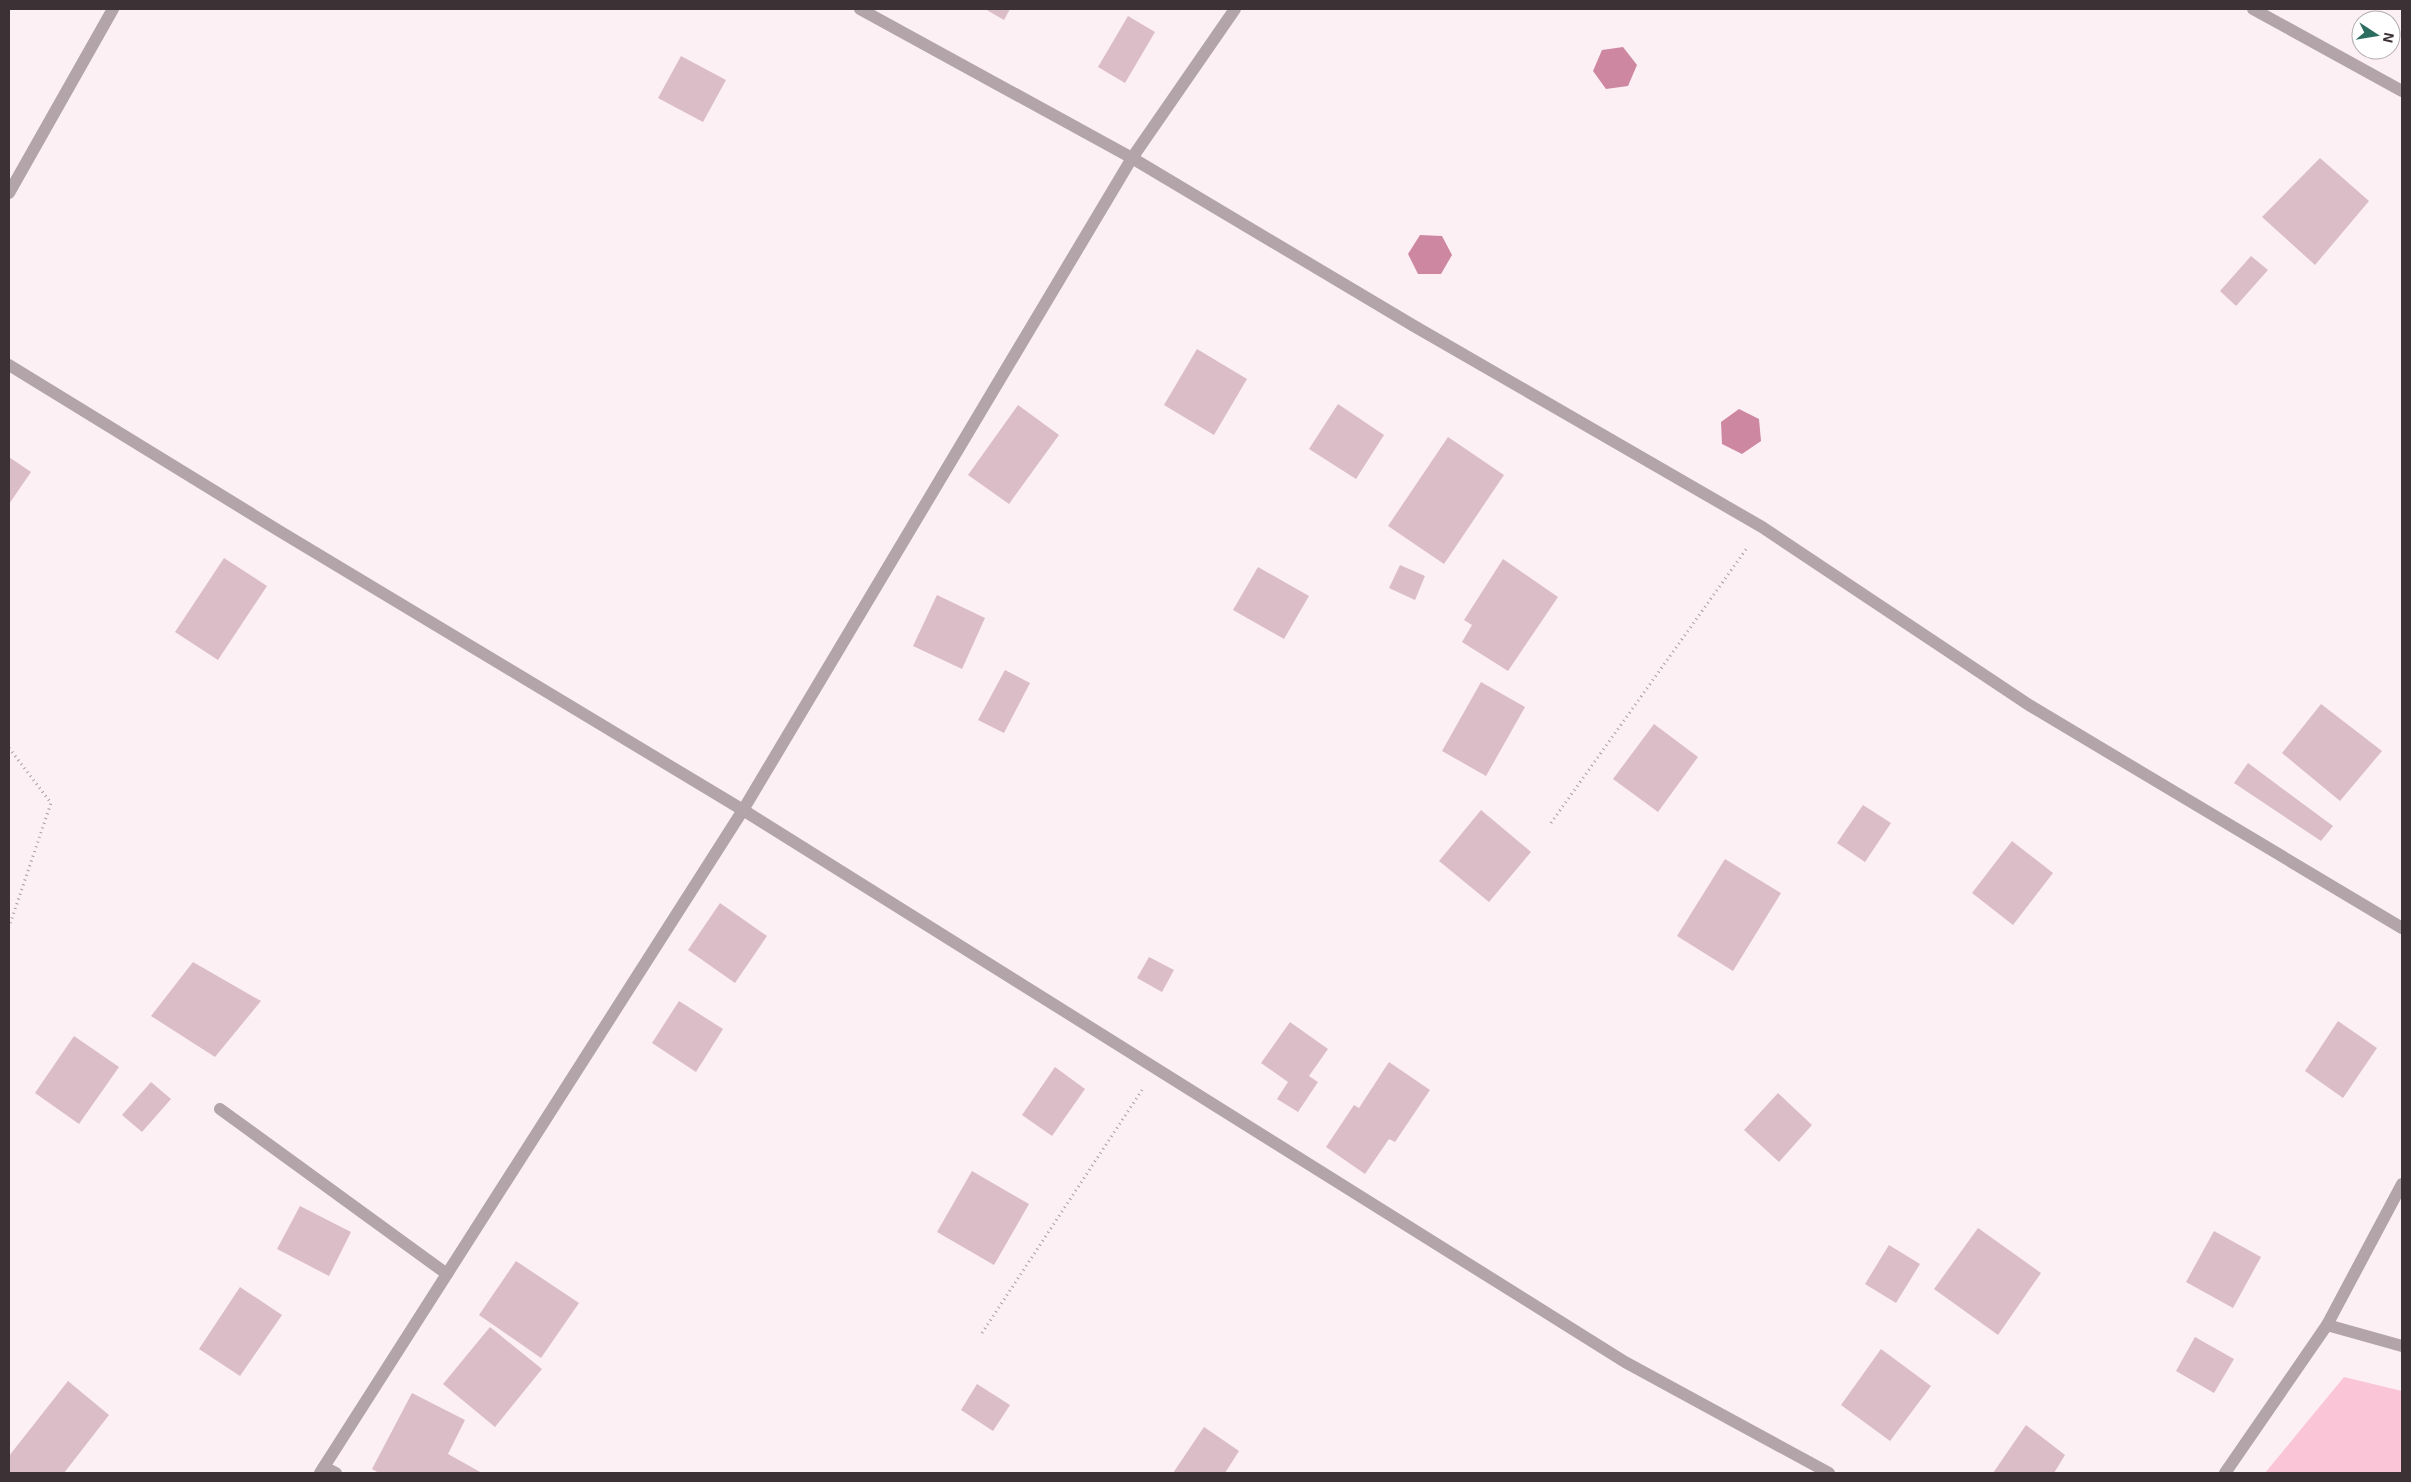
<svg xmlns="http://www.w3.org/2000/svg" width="2411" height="1482" font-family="'Exo 2',sans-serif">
  <rect width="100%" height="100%" fill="#fdf0f4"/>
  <!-- green -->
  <polygon fill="#fac5d7" points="2344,1377 2402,1391 2402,1473 2265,1473"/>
  <!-- water -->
  <g fill="#ce87a0">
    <polygon points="1623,47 1637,65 1628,86 1606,89 1593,71 1602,50"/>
    <polygon points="1420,235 1442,236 1452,255 1441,274 1418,274 1408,254"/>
    <polygon points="1739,409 1759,419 1761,441 1742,454 1722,444 1721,422"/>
  </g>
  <!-- building -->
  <g fill="#dbbdc7">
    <polygon points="985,9 1010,9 1004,20"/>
    <polygon points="1128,16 1155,32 1125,83 1098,67"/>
    <polygon points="681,56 726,80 703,122 658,98"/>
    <polygon points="2320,158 2369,201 2315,265 2262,217"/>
    <polygon points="2251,256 2268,270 2236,306 2220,291"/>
    <polygon points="1197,349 1247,379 1214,435 1164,405"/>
    <polygon points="1338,404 1384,435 1356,479 1309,449"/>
    <polygon points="1018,405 1059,435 1009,504 968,475"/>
    <polygon points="1448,437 1504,475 1444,564 1388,526"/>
    <polygon points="9,457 31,472 9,504"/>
    <polygon points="224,558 267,586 218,660 175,632"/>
    <polygon points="1503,559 1558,597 1508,671 1462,642 1472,625 1464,620"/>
    <polygon points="1400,565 1425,576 1415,600 1389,588"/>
    <polygon points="1258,567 1309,596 1284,639 1233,610"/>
    <polygon points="937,595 985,618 962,669 913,646"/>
    <polygon points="1005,670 1030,683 1004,733 978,720"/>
    <polygon points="1481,682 1525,707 1486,776 1442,751"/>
    <polygon points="2321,704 2382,751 2340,801 2282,753"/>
    <polygon points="1654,724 1698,757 1658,812 1613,779"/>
    <polygon points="2248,763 2333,826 2321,841 2234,783"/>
    <polygon points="1863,805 1891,823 1865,862 1837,843"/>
    <polygon points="1481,810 1531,852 1489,902 1439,861"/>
    <polygon points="2012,841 2053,873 2013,925 1972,893"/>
    <polygon points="1725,859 1781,893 1733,971 1677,936"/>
    <polygon points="720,903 767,936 735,983 688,950"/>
    <polygon points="1149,957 1174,970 1162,992 1137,978"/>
    <polygon points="193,962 261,1001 215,1057 151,1016"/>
    <polygon points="679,1001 723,1029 696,1072 652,1043"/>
    <polygon points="2338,1021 2377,1048 2343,1098 2305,1071"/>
    <polygon points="1290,1022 1328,1049 1309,1076 1318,1082 1298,1112 1277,1099 1288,1082 1261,1063"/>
    <polygon points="74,1036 119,1067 79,1124 35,1093"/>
    <polygon points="1389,1062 1430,1090 1395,1142 1389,1139 1365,1174 1326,1147 1354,1105 1359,1108"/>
    <polygon points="1055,1067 1085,1089 1052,1136 1022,1115"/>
    <polygon points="151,1082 171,1099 142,1132 122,1115"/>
    <polygon points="1778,1093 1812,1125 1779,1162 1744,1130"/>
    <polygon points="972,1171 1029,1204 994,1265 937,1232"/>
    <polygon points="300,1206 351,1232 329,1276 277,1249"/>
    <polygon points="1978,1228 2041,1273 1998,1335 1934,1289"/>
    <polygon points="2214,1231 2261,1257 2233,1308 2186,1282"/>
    <polygon points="1889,1245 1920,1264 1896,1303 1865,1284"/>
    <polygon points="516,1261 579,1303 541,1358 479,1315"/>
    <polygon points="240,1287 282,1315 240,1376 199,1349"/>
    <polygon points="490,1327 542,1369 495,1427 443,1384"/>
    <polygon points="2195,1337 2234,1359 2214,1393 2176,1371"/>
    <polygon points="1881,1349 1931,1386 1890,1441 1841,1405"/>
    <polygon points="68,1381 109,1415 64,1473 9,1473 9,1456"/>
    <polygon points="977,1384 1010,1405 993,1431 961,1410"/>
    <polygon points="412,1393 465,1420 448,1454 482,1473 379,1473 372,1469"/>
    <polygon points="2026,1425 2065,1455 2054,1473 1993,1473"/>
    <polygon points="1204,1427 1239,1451 1225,1473 1173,1473"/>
  </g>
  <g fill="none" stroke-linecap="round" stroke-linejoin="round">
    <!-- path -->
    <g stroke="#a79b9f" stroke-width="3" stroke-dasharray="1 4" stroke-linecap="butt">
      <polyline points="9,748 51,803 9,927"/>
      <polyline points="1551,823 1747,548"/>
      <polyline points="982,1333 1142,1090"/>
    </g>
    <!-- minor -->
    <g stroke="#b2a4a8" stroke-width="12">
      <polyline points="860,9 1132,158 1414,326 1762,527 2029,705 2402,928"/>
      <polyline points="2253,9 2402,91"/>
      <polyline points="9,193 113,9"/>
      <polyline points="9,365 281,532 743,810 1625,1362 1829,1473"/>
      <polyline points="220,1109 447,1274"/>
      <polyline points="2327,1325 2402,1346"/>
      <polyline points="324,1467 336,1473"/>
      <polyline points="320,1473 743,810 1132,158 1235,9"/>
      <polyline points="2225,1473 2327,1325 2402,1184"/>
    </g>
  </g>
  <!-- border -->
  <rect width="2411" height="1482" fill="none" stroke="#3c3134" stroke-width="20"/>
  <!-- north arrow -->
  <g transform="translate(2376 35) rotate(102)"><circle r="24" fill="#ffffff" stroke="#b1adae"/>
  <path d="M0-4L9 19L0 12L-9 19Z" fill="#2b6e60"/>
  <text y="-8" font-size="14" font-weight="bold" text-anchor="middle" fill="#3c3134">N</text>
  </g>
</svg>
